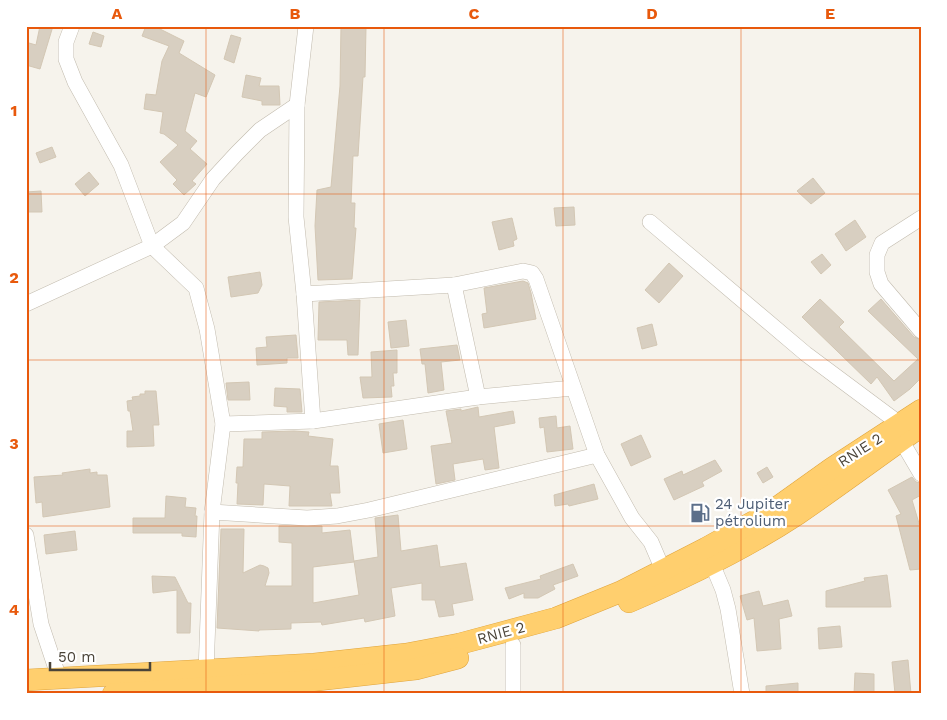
<svg xmlns="http://www.w3.org/2000/svg" width="947" height="720" font-family="'Work Sans',sans-serif">
  <rect width="100%" height="100%" fill="#f6f3ec"/>
  <!-- building -->
  <g fill="#d8cfc1" stroke="#d3c7b4">
    <polygon points="40,26 53,26 40,69 26,65 26,51 29,43 36,45"/>
    <polygon points="146,26 154,26 184,41 179,53 215,75 206,97 195,93 185,131 197,141 190,149 207,164 192,181 196,184 184,195 173,184 177,180 160,162 178,145 164,134 160,133 163,112 144,109 146,94 156,95 162,61 169,46 142,36"/>
    <polygon points="341,26 366,27 365,77 363,77 358,156 353,156 351,203 355,203 354,228 356,228 352,279 318,280 315,226 317,190 331,187 340,86"/>
    <polygon points="93,32 104,36 101,47 89,44"/>
    <polygon points="231,35 241,38 234,63 224,59"/>
    <polygon points="246,75 261,78 259,86 279,86 280,105 262,105 262,101 242,97"/>
    <polygon points="52,147 56,157 40,163 36,153"/>
    <polygon points="89,172 99,184 85,196 75,184"/>
    <polygon points="813,178 825,193 811,204 797,191"/>
    <polygon points="41,191 42,212 26,212 26,192"/>
    <polygon points="574,207 575,225 556,226 554,208"/>
    <polygon points="512,218 517,239 513,241 514,246 499,250 492,222"/>
    <polygon points="855,220 866,237 846,251 835,234"/>
    <polygon points="822,254 831,265 821,274 811,262"/>
    <polygon points="669,263 683,276 659,303 645,290"/>
    <polygon points="260,272 262,285 258,293 231,297 228,277"/>
    <polygon points="523,281 528,283 531,293 536,319 484,328 482,314 487,313 484,288"/>
    <polygon points="820,299 844,322 839,327 894,381 918,359 868,311 881,299 914,337 921,340 921,378 910,389 894,401 877,377 871,384 802,317"/>
    <polygon points="360,300 358,355 348,355 347,340 318,340 319,302"/>
    <polygon points="406,320 409,346 391,348 388,322"/>
    <polygon points="652,324 657,345 642,349 637,328"/>
    <polygon points="296,335 298,358 287,358 287,363 257,365 256,348 267,347 266,337"/>
    <polygon points="457,345 460,360 441,362 444,390 428,393 425,364 422,364 420,349"/>
    <polygon points="397,350 397,373 393,373 394,386 391,386 392,397 363,398 360,377 372,377 371,352"/>
    <polygon points="249,382 250,400 228,400 226,383"/>
    <polygon points="275,388 300,389 302,412 287,412 287,407 274,406"/>
    <polygon points="145,391 156,391 159,425 153,425 154,446 127,447 127,431 133,431 130,411 128,411 127,401 133,400 132,397 140,396 140,394 145,394"/>
    <polygon points="478,407 479,417 513,411 515,423 494,427 499,468 485,470 483,459 453,464 455,480 436,484 431,446 452,443 446,411 461,409 461,411"/>
    <polygon points="556,416 557,428 570,426 573,449 547,452 544,427 540,428 539,418"/>
    <polygon points="403,420 407,449 383,453 379,424"/>
    <polygon points="294,431 309,432 308,436 333,439 330,466 338,466 340,493 330,493 332,506 289,506 290,486 264,484 263,505 237,504 238,483 236,483 237,467 243,467 244,439 262,439 262,432"/>
    <polygon points="641,435 651,457 631,466 621,444"/>
    <polygon points="715,460 722,471 702,482 704,486 674,500 664,479 682,471 683,475"/>
    <polygon points="767,467 773,477 763,483 757,473"/>
    <polygon points="90,469 90,473 97,472 97,475 107,475 110,507 43,517 42,502 36,503 34,477 63,475 62,473"/>
    <polygon points="912,477 916,482 921,483 921,495 912,500 921,530 921,569 910,570 896,516 901,514 888,490"/>
    <polygon points="594,484 598,499 569,506 568,504 555,506 554,495"/>
    <polygon points="166,496 186,498 185,507 196,508 195,516 197,516 196,537 182,536 182,533 133,533 133,518 165,518"/>
    <polygon points="398,515 401,551 437,545 440,567 466,563 473,600 452,604 454,615 439,617 435,600 422,600 422,583 391,588 395,616 365,622 364,618 322,625 321,622 291,623 291,629 259,630 259,631 217,628 221,529 244,529 243,573 260,565 264,566 268,568 269,573 265,586 292,586 292,543 279,542 279,526 322,526 322,533 350,530 354,562 313,567 313,603 359,595 354,561 378,557 375,518"/>
    <polygon points="75,531 77,550 46,554 44,535"/>
    <polygon points="573,564 578,576 553,585 555,589 538,598 524,598 524,593 509,599 505,588 541,579 540,576"/>
    <polygon points="887,575 891,607 826,607 826,591 865,581 864,578"/>
    <polygon points="152,576 175,577 188,603 191,603 190,633 177,633 177,590 153,593"/>
    <polygon points="759,591 763,606 788,600 792,616 779,619 781,649 757,651 754,618 747,620 740,596"/>
    <polygon points="840,626 842,647 819,649 818,628"/>
    <polygon points="908,660 911,694 895,694 892,662"/>
    <polygon points="855,673 874,674 874,694 854,694"/>
    <polygon points="798,683 798,694 766,694 766,686"/>
  </g>
  <g fill="none" stroke-linecap="round" stroke-linejoin="round">
    <defs>
      <g id="minor">
        <polyline points="72,26 66,42 66,59 75,82 121,165 152,246 196,288 207,329 223,424 212,512 206,671"/>
        <polyline points="306,26 297,105 296,217 304,294 313,421"/>
        <polyline points="921,218 882,243 877,255 877,272 881,284 921,331"/>
        <polyline points="650,222 806,354 900,424"/>
        <polyline points="454,285 478,397"/>
        <polyline points="304,294 454,285 523,271 532,273 536,279 597,455 632,518 651,542 663,570"/>
        <polyline points="26,304 152,246 183,223 213,179 237,153 260,130 297,105"/>
        <polyline points="223,424 313,421 478,397 573,388"/>
        <polyline points="901,440 921,474"/>
        <polyline points="212,512 307,518 337,516 369,510 597,455"/>
        <polyline points="26,535 41,624 59,678"/>
        <polyline points="708,554 723,590 728,609 742,694"/>
        <polyline points="513,694 513,645"/>
      </g>
      <g id="highway">
        <path d="M629 602C687 577 745 549 798 514 839 486 879 456 919 428"/>
        <polyline points="26,680 314,664 406,654 459,644 556,618 620,592 706,548 769,513 832,468 921,410"/>
        <polyline points="113,694 309,681 416,669 458,658"/>
      </g>
    </defs>
    <!-- minor casing -->
    <use href="#minor" stroke="#c2bbae" stroke-width="16"/>
    <!-- highway casing -->
    <use href="#highway" stroke="#e0a43c" stroke-width="22"/>
    <!-- minor -->
    <use href="#minor" stroke="#fff" stroke-width="15"/>
    <!-- highway -->
    <use href="#highway" stroke="#ffcf6e" stroke-width="21"/>
  </g>
  <!-- grid -->
  <path fill="none" stroke="#e8590c" stroke-width="1" stroke-opacity="0.55" d="M206 26V694M384 26V694M563 26V694M741 26V694M26 194H921M26 360H921M26 526H921"/>
  <!-- icons -->
  <defs>
    <symbol id="fuel-bare" viewBox="-9 -9 18 18"><path d="M-5.5-6h7V0h2V4h1.3V-2.5L3-4.5l.8-.8L6-3V5H2.5V1h-1V6h-7ZM-4.2-4.7v3.2H.2V-4.7Z" fill="#5c6f8a" stroke="#fff" stroke-width="2.5" paint-order="stroke"/></symbol>
  </defs>
  <g fill-rule="evenodd">
    <use href="#fuel-bare" x="686" y="499" width="28" height="28"/>
  </g>
  <g text-anchor="middle" stroke-width="4.5" stroke-linejoin="round" paint-order="stroke">
    <!-- street labels -->
    <g font-size="15" fill="#4b4439" stroke="#fff">
      <text transform="translate(860 450) rotate(-33)" y="5">RNIE 2</text>
      <text transform="translate(501 633) rotate(-15)" y="5">RNIE 2</text>
    </g>
    <!-- service labels -->
    <g font-size="15" fill="#4e5e75" stroke="#fff" text-anchor="start">
      <text x="715" y="509">24 Jupiter<tspan x="715" dy="17">pétrolium</tspan></text>
    </g>
  </g>
  <!-- border -->
  <rect width="947" height="720" fill="none" stroke="#ffffff" stroke-width="55"/>
  <!-- scale -->
  <path d="M50 662v8h100v-8" fill="none" stroke="#4b4439" stroke-width="2.5"/>
  <text x="58" y="662" font-size="15" fill="#4b4439" stroke="#ffffff" stroke-width="4" paint-order="stroke">50 m</text>
  <rect x="28" y="28" width="892" height="664" fill="none" stroke="#e8590c" stroke-width="2"/>
  <g font-size="16" text-anchor="middle" font-weight="bold" fill="#e8590c">
    <text x="117" y="19">A</text>
    <text x="295" y="19">B</text>
    <text x="474" y="19">C</text>
    <text x="652" y="19">D</text>
    <text x="830" y="19">E</text>
    <text x="14" y="116">1</text>
    <text x="14" y="283">2</text>
    <text x="14" y="449">3</text>
    <text x="14" y="615">4</text>
  </g>
</svg>
